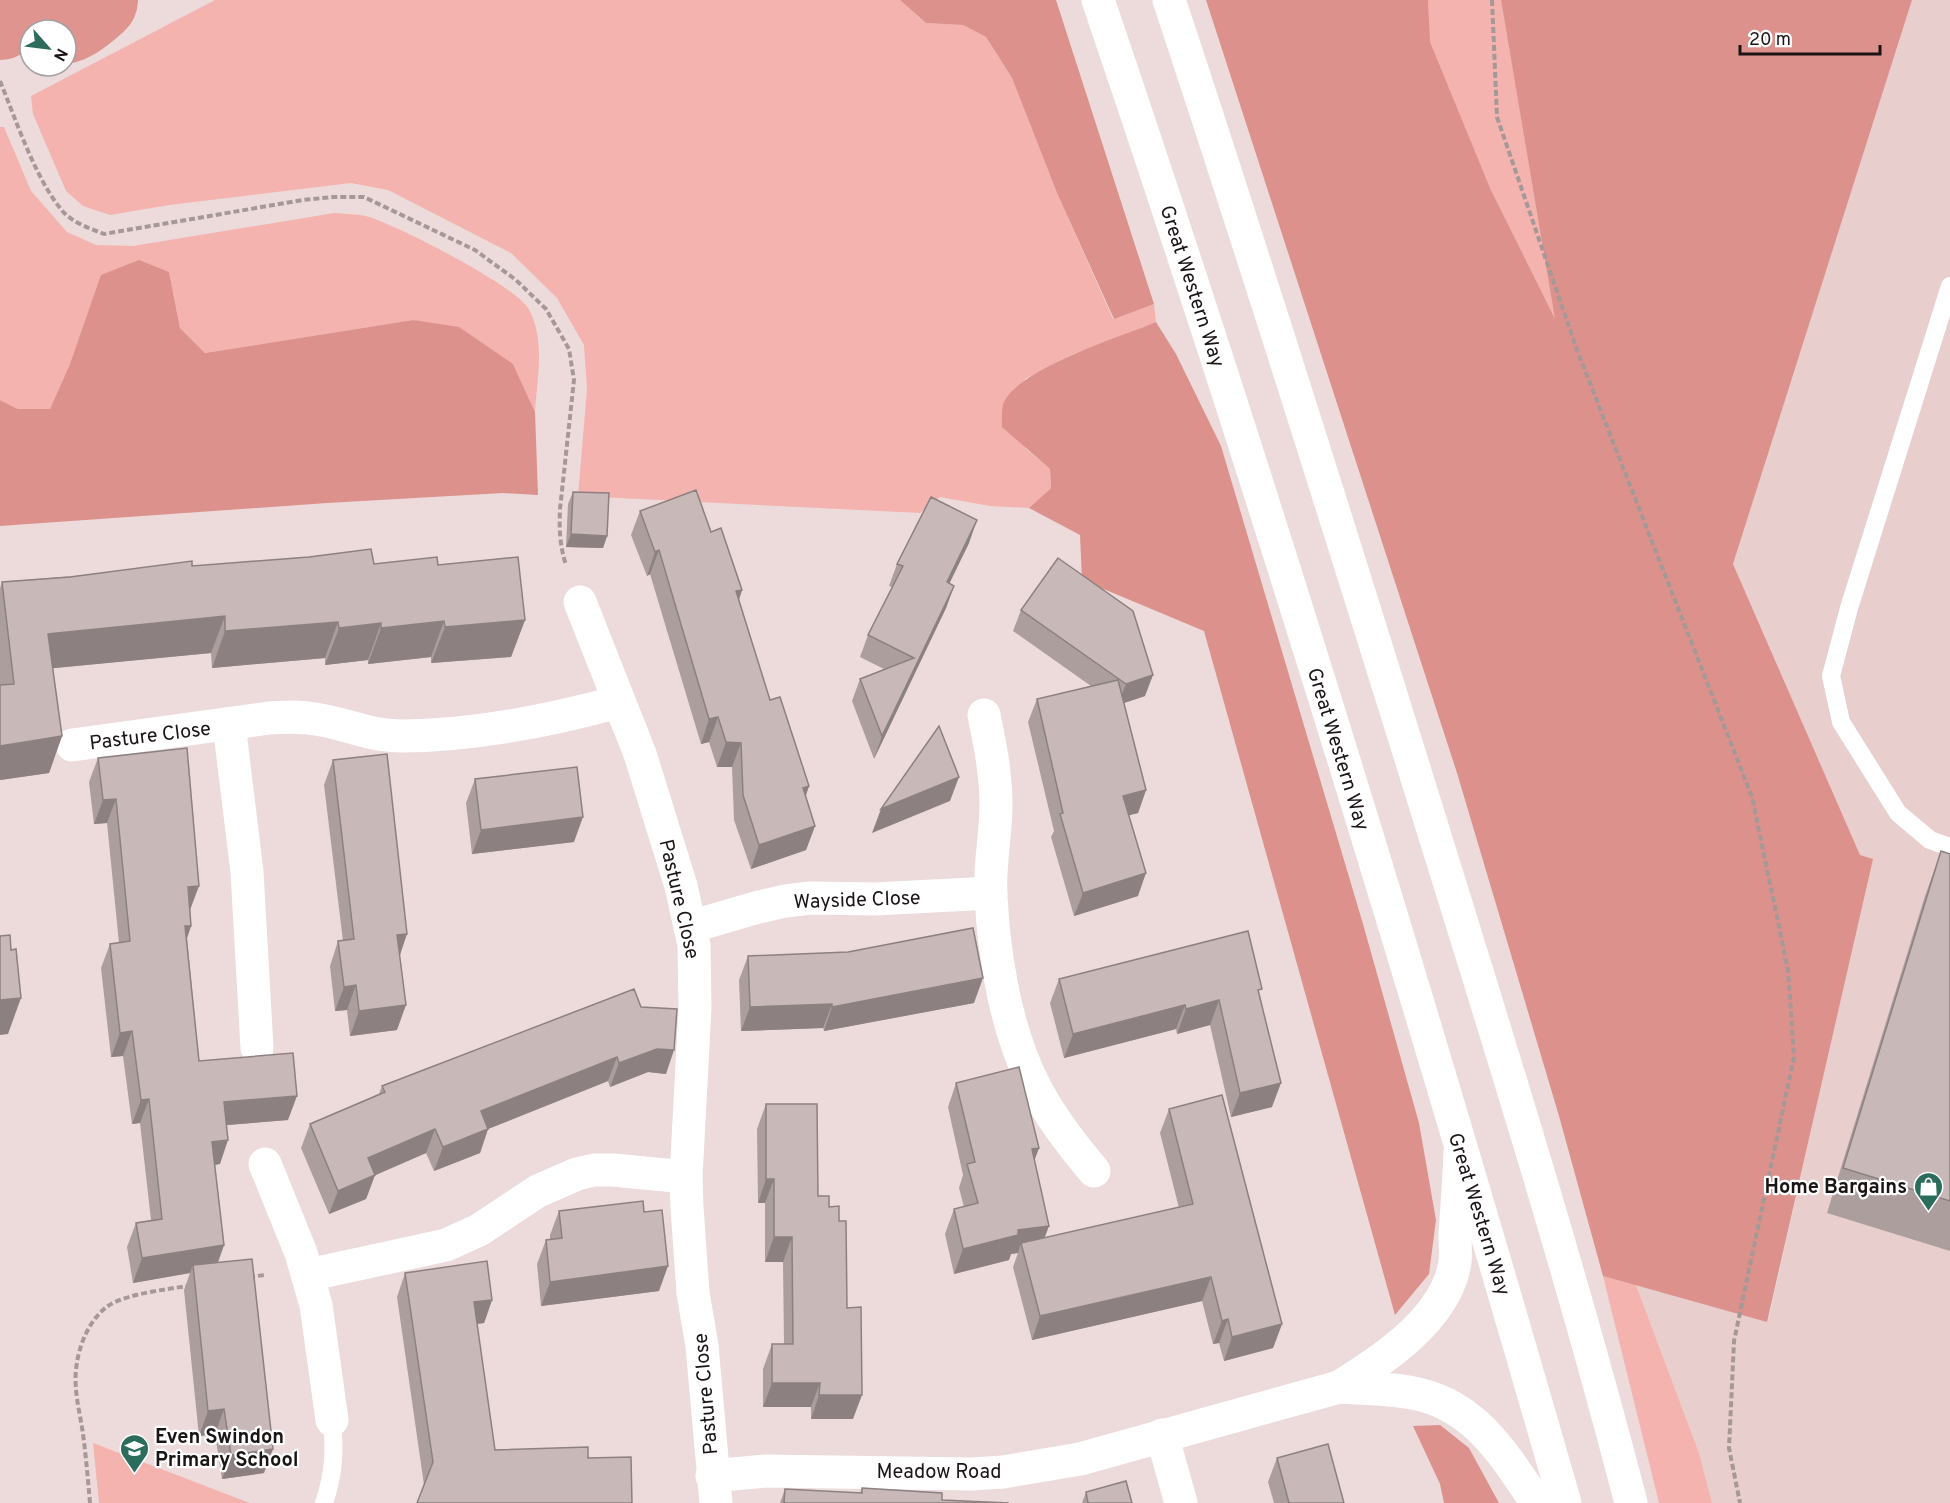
<svg xmlns="http://www.w3.org/2000/svg" width="1950" height="1503" font-family="Overpass,sans-serif">
  <rect width="100%" height="100%" fill="#ecdbda"/>
  <!-- built -->
  <polygon fill="#e8cecc" points="1912,0 1950,0 1950,1503 1712,1503 1699,1453 1636,1285 1768,1322 1872,859 1860,855 1733,564"/>
  <!-- green -->
  <g fill="#f4b3ae">
    <polygon points="215,0 900,0 926,23 963,25 986,37 1012,78 1057,193 1113,319 1154,304 1156,322 1067,357 1025,379 1025,448 1050,469 1051,488 1029,508 990,506 940,497 920,513 578,496 587,389 584,345 557,298 511,253 388,190 351,183 169,205 110,215 83,206 66,191 33,114 31,96"/>
    <polygon points="1428,0 1501,0 1556,322 1490,188 1429,42"/>
    <path d="M0 127H4L31 191 67 232 96 245 133 246 334 213C344 214 356 214 366 216 395 224 514 285 528 308 546 339 537 378 535 412L513 364 413 320 205 353 180 328 169 272 70 364 50 409H18L0 400Z"/>
    <polygon points="1603,1276 1636,1285 1699,1453 1712,1503 1659,1503"/>
    <polygon points="93,1443 250,1503 99,1503"/>
  </g>
  <!-- forest -->
  <g fill="#dc918d">
    <polygon points="900,0 1056,0 1154,304 1114,319 1057,193 1012,78 986,37 963,25 926,23"/>
    <polygon points="1206,0 1428,0 1430,42 1490,188 1555,319 1501,0 1912,0 1733,564 1860,855 1873,859 1767,1322 1603,1276 1559,1116 1457,773"/>
    <polygon points="139,260 169,272 180,328 205,353 413,320 459,327 513,364 535,412 538,495 503,493 327,503 0,526 0,400 18,409 50,409 70,364 101,275"/>
    <path d="M1156 322 1176 354 1221 446 1363 924 1419 1123 1436 1220 1429 1274 1395 1315 1204 631 1082 580 1080 535 1029 508 1051 488 1050 469 1002 427C1002 419 1001 406 1005 400 1024 367 1120 337 1156 322Z"/>
    <polygon points="1440,1425 1469,1448 1499,1503 1444,1503 1440,1484 1413,1426"/>
  </g>
  <g fill="none" stroke-linecap="round" stroke-linejoin="round">
    <!-- river -->
    <path stroke="#df948f" stroke-width="84" d="M0 18C10 12 32 8 42 14 45 16 47 19 50 21 66 28 85 10 96 0"/>
    <!-- path -->
    <g stroke="#a59897" stroke-width="4" stroke-dasharray="6 3" stroke-linecap="butt">
      <polyline points="1492,0 1497,117 1577,350 1752,797 1788,970 1794,1057 1734,1341 1729,1448 1740,1503"/>
      <path d="M0 81C16 120 34 175 60 208 70 222 89 228 104 234L303 200 333 197H364L475 250 516 280 546 309 569 349 574 380 560 509C559 529 560 547 566 565"/>
      <polyline points="249,1277 265,1275"/>
      <path d="M90 1503C88 1480 86 1457 83 1434 81 1419 77 1404 76 1389 73 1361 84 1323 108 1306 125 1294 168 1289 188 1286"/>
    </g>
    <!-- lane -->
    <g stroke="#fff" stroke-width="18">
      <polyline points="1950,286 1849,608 1831,676 1841,722 1898,813 1930,840 1950,847"/>
      <path d="M324 1503C334 1473 335 1452 332 1420"/>
    </g>
    <!-- street -->
    <g stroke="#fff" stroke-width="33">
      <polyline points="580,602 640,754 681,886 694,945 695,1008 686,1177 687,1207 693,1293 702,1346 716,1503"/>
      <path d="M984 715C990 744 996 774 996 805 996 835 989 865 991 896 994 957 1006 1030 1034 1085 1050 1117 1071 1144 1094 1171"/>
      <polyline points="229,724 247,872 257,1048"/>
      <path d="M72 745 269 718C284 717 299 716 315 719 344 723 370 736 400 736 473 736 548 721 618 702"/>
      <polyline points="690,927 755,908 785,901 811,898 875,899 991,893"/>
      <polyline points="265,1164 301,1253 316,1305 332,1420"/>
      <polyline points="308,1275 446,1245 479,1230 538,1191 577,1174 594,1170 613,1170 686,1177"/>
      <path d="M1339 1387C1366 1389 1396 1388 1422 1395 1479 1410 1506 1458 1537 1503"/>
      <polyline points="1162,1435 1181,1503"/>
      <path d="M712 1476 766 1471 972 1474 1003 1472 1080 1459 1339 1387C1383 1360 1447 1318 1455 1262 1456 1253 1455 1243 1455 1234 1457 1206 1459 1179 1460 1151"/>
    </g>
    <!-- secondary -->
    <g stroke="#fff" stroke-width="33">
      <path d="M1098 0C1267 497 1420 999 1565 1503"/>
      <path d="M1169 0C1256 262 1339 527 1421 791 1494 1027 1569 1263 1631 1503"/>
    </g>
  </g>
  <!-- wall -->
  <g fill="#ac9e9d">
    <polygon points="573,492 607,536 603,548 566,547 568,504"/>
    <polygon points="640,511 711,532 742,590 739,600 770,700 809,786 806,796 815,826 806,850 751,869 734,820 732,767 717,767 709,742 701,744 650,574 647,576 631,535"/>
    <polygon points="969,543 949,583 954,586 946,608 874,759 852,701 860,679 884,669 860,657 868,635 892,587 889,586 897,564"/>
    <polygon points="374,564 438,565 525,620 511,657 431,663 431,657 368,664 368,660 325,665 325,658 212,668 211,653 53,668 62,736 49,773 0,780 0,588 2,582 192,566"/>
    <polygon points="1021,610 1145,696 1124,703 1146,790 1138,813 1129,815 1138,896 1074,916 1051,837 1054,831 1028,722 1037,699 1091,686 1013,631"/>
    <polygon points="98,758 190,910 191,926 187,938 199,1061 288,1120 227,1125 220,1164 215,1165 224,1245 218,1263 264,1473 222,1479 215,1434 199,1436 184,1290 190,1273 133,1283 127,1247 136,1223 151,1220 140,1123 132,1124 123,1056 111,1057 101,968 110,944 119,943 107,823 94,824 89,782"/>
    <polygon points="333,760 400,955 397,1030 350,1036 347,1010 335,1011 330,966 338,941 343,941 324,785"/>
    <polygon points="475,779 574,842 472,854 466,803"/>
    <polygon points="1941,851 1950,854 1950,1251 1827,1213 1925,896"/>
    <polygon points="748,956 974,1003 824,1031 823,1028 741,1031 739,980"/>
    <polygon points="1059,979 1260,995 1272,1107 1231,1117 1210,1025 1177,1034 1176,1029 1064,1058 1050,1003"/>
    <polygon points="634,989 666,1074 648,1072 610,1087 608,1081 488,1129 480,1153 434,1171 426,1153 375,1175 366,1199 329,1214 301,1148 310,1124 379,1094 382,1086"/>
    <polygon points="956,1083 1039,1148 1034,1160 1045,1238 1179,1208 1160,1133 1169,1109 1282,1324 1273,1348 1224,1361 1219,1343 1213,1344 1202,1301 1032,1340 1013,1267 1018,1253 1011,1254 1009,1260 954,1274 945,1234 954,1209 964,1207 959,1188 963,1175 948,1107"/>
    <polygon points="766,1104 818,1196 829,1207 839,1221 847,1308 853,1419 811,1419 811,1407 763,1407 763,1369 772,1344 784,1344 783,1262 765,1262 765,1203 758,1203 757,1129"/>
    <polygon points="559,1211 644,1212 659,1291 541,1306 537,1264 546,1240 550,1239 550,1235"/>
    <polygon points="405,1273 492,1300 484,1323 477,1324 495,1450 424,1485 397,1297"/>
    <polygon points="1277,1458 1344,1503 1274,1503 1268,1482"/>
    <polygon points="862,1488 942,1500 1009,1503 780,1503 785,1489 860,1493"/>
    <polygon points="1086,1492 1132,1503 1082,1503"/>
  </g>
  <!-- shaded-wall -->
  <g fill="#8c8180">
    <polygon points="977,520 969,543 939,605 947,582"/>
    <polygon points="571,534 607,536 603,548 566,547"/>
    <polygon points="659,550 650,574 647,576 655,552"/>
    <polygon points="954,586 946,608 874,759 882,736"/>
    <polygon points="742,590 734,614 736,591"/>
    <polygon points="225,616 211,653 35,670 48,634"/>
    <polygon points="525,620 511,657 431,663 445,627"/>
    <polygon points="444,621 431,657 368,664 381,628"/>
    <polygon points="338,622 325,658 212,668 225,631"/>
    <polygon points="381,623 368,660 325,665 339,628"/>
    <polygon points="1153,675 1145,696 1118,705 1126,684"/>
    <polygon points="718,717 709,742 701,744 709,719"/>
    <polygon points="62,736 49,773 0,780 0,746"/>
    <polygon points="726,742 741,743 732,767 717,767"/>
    <polygon points="959,777 950,801 872,833 881,809"/>
    <polygon points="809,786 800,810 803,788"/>
    <polygon points="1146,790 1138,813 1115,819 1123,796"/>
    <polygon points="116,799 107,823 94,824 103,800"/>
    <polygon points="583,817 574,842 472,854 481,830"/>
    <polygon points="815,826 806,850 751,869 759,845"/>
    <polygon points="1146,873 1138,896 1074,916 1083,893"/>
    <polygon points="199,886 190,910 188,887"/>
    <polygon points="185,926 191,926 183,950"/>
    <polygon points="407,934 399,958 397,935"/>
    <polygon points="983,978 974,1003 824,1031 832,1007"/>
    <polygon points="356,985 347,1010 335,1011 344,987"/>
    <polygon points="21,998 8,1034 0,1035 0,1000"/>
    <polygon points="1219,1000 1210,1025 1177,1034 1186,1009"/>
    <polygon points="832,1004 823,1028 741,1031 750,1007"/>
    <polygon points="406,1005 397,1030 350,1036 359,1011"/>
    <polygon points="1185,1005 1176,1029 1064,1058 1073,1034"/>
    <polygon points="132,1031 123,1056 111,1057 120,1033"/>
    <polygon points="657,1049 674,1050 666,1074 648,1072 610,1087 619,1063"/>
    <polygon points="617,1057 608,1081 488,1129 480,1153 434,1171 443,1147 481,1111"/>
    <polygon points="1281,1083 1272,1107 1231,1117 1240,1093"/>
    <polygon points="297,1096 288,1120 215,1126 224,1102"/>
    <polygon points="149,1099 140,1123 132,1124 141,1100"/>
    <polygon points="435,1129 426,1153 362,1181 375,1175 366,1199 329,1214 338,1191 368,1158"/>
    <polygon points="228,1140 220,1164 203,1166 212,1142"/>
    <polygon points="1039,1148 1030,1172 1032,1149"/>
    <polygon points="766,1179 774,1179 765,1203 758,1203"/>
    <polygon points="1049,1226 1040,1250 1021,1243 1018,1253 1011,1254 1009,1260 954,1274 963,1249 1018,1230"/>
    <polygon points="774,1237 792,1237 783,1262 765,1262"/>
    <polygon points="224,1245 215,1269 193,1265 190,1273 133,1283 142,1258"/>
    <polygon points="668,1266 659,1291 541,1306 550,1282"/>
    <polygon points="1211,1277 1202,1301 1032,1340 1040,1316"/>
    <polygon points="492,1300 484,1323 466,1325 474,1302"/>
    <polygon points="1228,1319 1219,1343 1213,1344 1222,1321"/>
    <polygon points="1282,1324 1273,1348 1224,1361 1232,1337"/>
    <polygon points="772,1383 820,1383 811,1407 763,1407"/>
    <polygon points="819,1395 862,1395 853,1419 811,1419"/>
    <polygon points="224,1409 215,1434 199,1436 208,1411"/>
    <polygon points="273,1449 264,1473 222,1479 231,1455"/>
  </g>
  <!-- building -->
  <g fill="#c8b8b7" stroke="#8c8180" stroke-width="1.5">
    <polygon points="696,490 711,532 721,528 742,590 736,591 770,700 780,697 809,786 803,788 815,826 759,845 743,795 741,743 726,742 718,717 709,719 659,550 655,552 640,511"/>
    <polygon points="573,492 609,493 607,536 571,534"/>
    <polygon points="931,497 977,520 947,582 954,586 882,736 860,679 914,658 868,635 903,566 897,564"/>
    <polygon points="371,549 374,564 437,557 438,565 518,557 525,620 445,627 444,621 381,628 381,623 339,628 338,622 225,631 225,616 48,634 62,736 0,746 0,685 14,684 2,582 70,577 192,561 192,566 309,557"/>
    <polygon points="1058,558 1133,611 1153,675 1126,684 1021,610"/>
    <polygon points="1118,680 1146,790 1123,796 1146,873 1083,893 1060,814 1063,813 1037,699"/>
    <polygon points="939,726 959,777 881,809"/>
    <polygon points="187,748 199,886 188,887 191,926 185,926 199,1061 293,1053 297,1096 224,1102 228,1140 212,1142 224,1245 142,1258 136,1223 162,1219 149,1099 141,1100 132,1031 120,1033 110,944 130,941 116,799 103,800 98,758"/>
    <polygon points="387,754 407,934 397,935 406,1005 359,1011 356,985 344,987 338,941 354,939 333,760"/>
    <polygon points="577,767 583,817 481,830 475,779"/>
    <polygon points="1941,851 1950,854 1950,1201 1843,1168"/>
    <polygon points="973,928 983,978 832,1007 832,1004 750,1007 748,956 848,952"/>
    <polygon points="1248,931 1262,989 1258,990 1281,1083 1240,1093 1219,1000 1186,1009 1185,1005 1073,1034 1059,979"/>
    <polygon points="10,935 11,950 16,949 21,998 0,1000 0,936"/>
    <polygon points="634,989 641,1007 677,1009 674,1050 657,1049 619,1063 617,1057 481,1111 488,1129 443,1147 435,1129 368,1158 375,1175 338,1191 310,1124 385,1092 382,1086"/>
    <polygon points="1019,1067 1039,1148 1032,1149 1049,1226 1018,1230 1018,1235 963,1249 954,1209 978,1203 967,1164 975,1162 956,1083"/>
    <polygon points="1222,1095 1282,1324 1232,1337 1228,1319 1222,1321 1211,1277 1040,1316 1021,1243 1193,1204 1169,1109"/>
    <polygon points="766,1104 817,1104 818,1196 829,1196 829,1207 839,1206 839,1221 846,1221 847,1308 861,1307 862,1395 819,1395 820,1383 772,1383 772,1344 793,1344 792,1237 774,1237 774,1179 766,1179"/>
    <polygon points="643,1201 644,1212 662,1210 668,1266 550,1282 546,1240 562,1238 559,1211"/>
    <polygon points="252,1259 273,1449 231,1455 224,1409 208,1411 193,1265"/>
    <polygon points="487,1261 492,1300 474,1302 495,1450 588,1447 588,1458 631,1457 632,1503 417,1503 433,1462 405,1273"/>
    <polygon points="1328,1444 1344,1503 1289,1503 1277,1458"/>
    <polygon points="1126,1481 1132,1503 1088,1503 1086,1492"/>
    <polygon points="862,1488 942,1493 942,1500 1009,1503 784,1503 785,1489 862,1493"/>
  </g>
  <!-- icons -->
  <defs>
    <symbol id="shop-pin" viewBox="-11 -11 22 30"><path d="M0 17L-7.5 6A9.5 9.5 0 1 1 7.5 6Z" fill="#2b6c5c" stroke="#fff"/><path d="M-5-2.5h2.3a2.7 3.5 0 0 1 5.4 0H5L5.5 6h-11ZM-1.5-2.5h3a1.5 2.3 0 0 0-3 0Z" fill="#fff"/></symbol>
    <symbol id="school-pin" viewBox="-11 -11 22 30"><path d="M0 17L-7.5 6A9.5 9.5 0 1 1 7.5 6Z" fill="#2b6c5c" stroke="#fff"/><path d="M0-5L7-2L0 1L-7-2ZM-4 1L0 2.5L4 1V4Q0 6-4 4Z" fill="#fff"/></symbol>
  </defs>
  <g fill-rule="evenodd">
    <use href="#shop-pin" x="1912" y="1170" width="33" height="45"/>
    <use href="#school-pin" x="118" y="1432" width="33" height="45"/>
  </g>
  <g text-anchor="middle" stroke-width="4.5" stroke-linejoin="round" paint-order="stroke">
    <!-- street labels -->
    <g font-size="20" fill="#1a1414" stroke="#fff">
      <text transform="translate(1193 286) rotate(72)" y="7">Great Western Way</text>
      <text transform="translate(150 735) rotate(-7)" y="7">Pasture Close</text>
      <text transform="translate(1339 749) rotate(73)" y="7">Great Western Way</text>
      <text transform="translate(680 899) rotate(77)" y="7">Pasture Close</text>
      <text transform="translate(857 899) rotate(-2)" y="7">Wayside Close</text>
      <text transform="translate(1480 1214) rotate(73)" y="7">Great Western Way</text>
      <text transform="translate(705 1394) rotate(-95)" y="7">Pasture Close</text>
      <text x="939" y="1478">Meadow Road</text>
    </g>
    <!-- poi labels -->
    <g font-size="20" font-weight="bold" fill="#1a1414" stroke="#fff" text-anchor="end">
      <text x="1907" y="1193">Home Bargains</text>
      <text x="155" y="1443" text-anchor="start">Even Swindon<tspan x="155" dy="23">Primary School</tspan></text>
    </g>
  </g>
  <!-- north arrow -->
  <g transform="translate(48 48) rotate(118)"><circle r="28" fill="#ffffff" stroke="#a3a1a1" stroke-width="1.5"/>
  <path d="M0-4.5L10 22L0 15L-10 22Z" fill="#2b6c5c"/>
  <text y="-9" font-size="16" font-weight="bold" text-anchor="middle" fill="#1a1414">N</text>
  </g>
  <!-- scale -->
  <path d="M1740 45v9h140v-9" fill="none" stroke="#1a1414" stroke-width="3"/>
  <text x="1749" y="45" font-size="18" fill="#1a1414" stroke="#ffffff" stroke-width="4.5" paint-order="stroke">20 m</text>
</svg>
